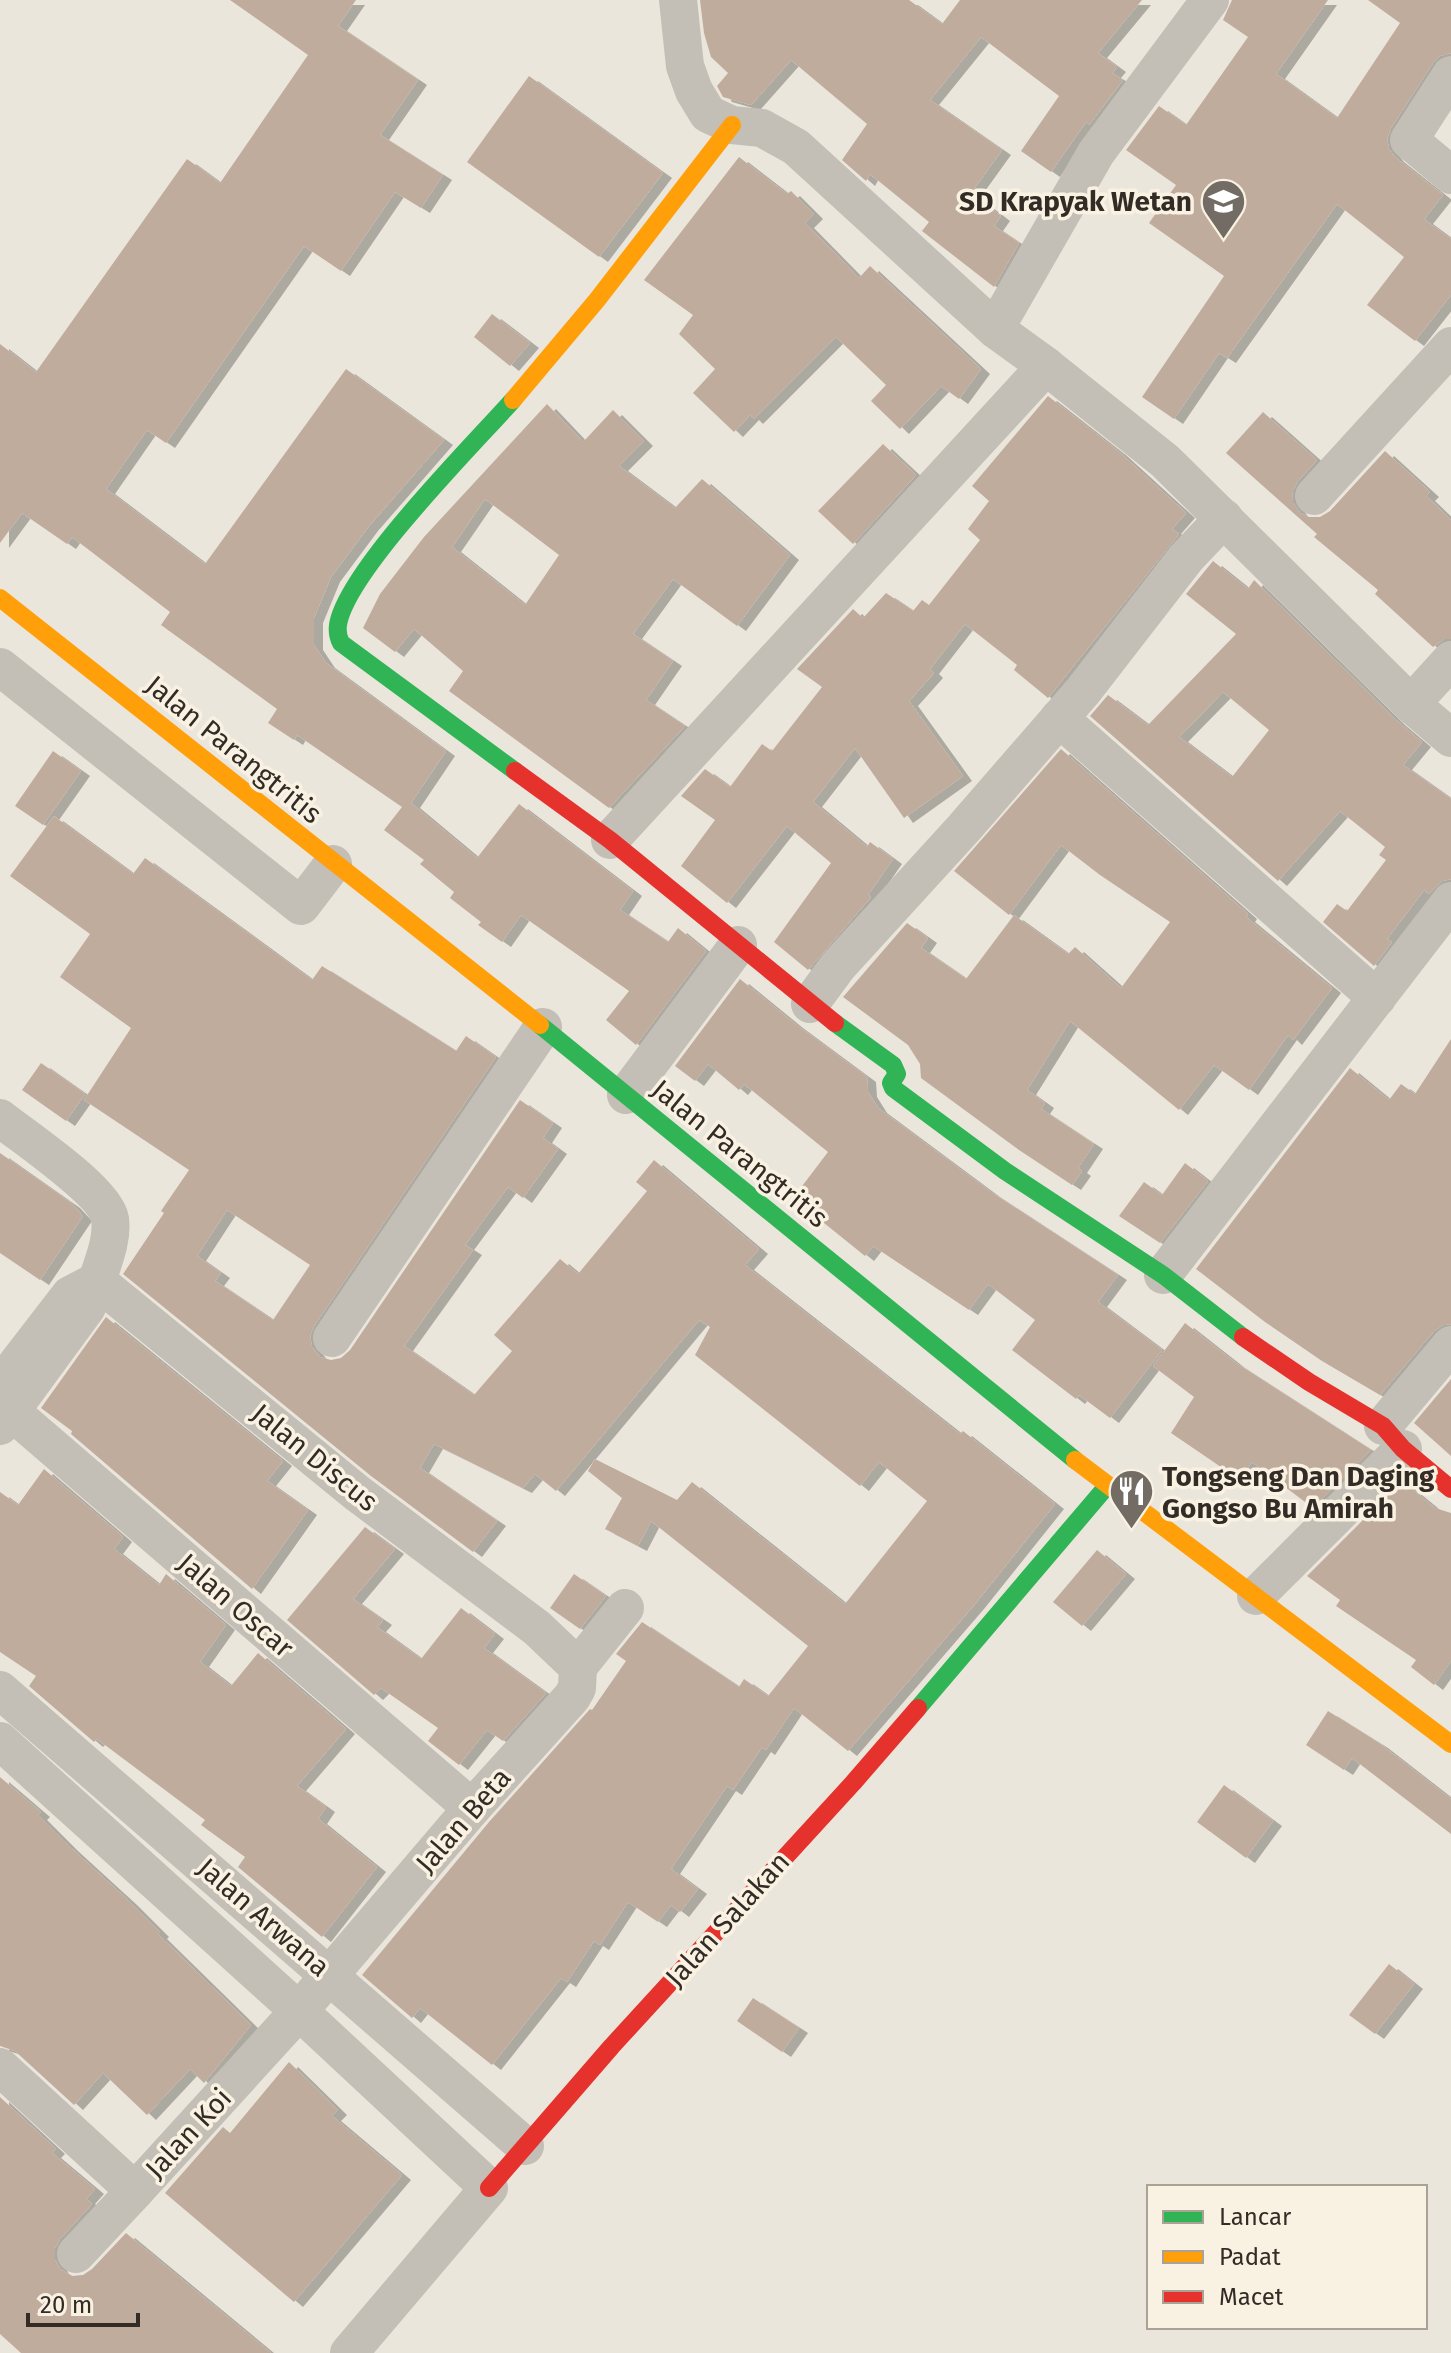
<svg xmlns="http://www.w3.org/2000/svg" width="1451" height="2353" font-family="'Fira Sans',sans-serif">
  <defs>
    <filter id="shadow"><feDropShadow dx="9" dy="5" stdDeviation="0" flood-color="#0004"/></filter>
  </defs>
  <rect width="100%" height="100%" fill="#ebe6dc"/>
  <!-- building -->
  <g fill="#c0ac9d" fill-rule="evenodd" filter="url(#shadow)">
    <polygon points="230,0 356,0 338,26 418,80 380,135 443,175 421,208 395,192 341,271 304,246 166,443 147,430 106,489 205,564 346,369 444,440 369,526 331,577 314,618 314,645 326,663 446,751 411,803 477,858 519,804 633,891 620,910 668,942 678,928 706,951 636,1045 606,1020 629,991 521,915 502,942 478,925 481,922 450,898 454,892 420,864 424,860 384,830 402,807 297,735 294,740 268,723 277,709 161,625 170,612 72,537 67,544 22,513 0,543 0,344 36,372 187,159 220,183 308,55"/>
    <polygon points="700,0 909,0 942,24 960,0 1142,0 1098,53 1117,67 1112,73 1123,80 1089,125 1086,122 1051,172 1021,151 1059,96 981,37 930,100 1002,150 971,193 1001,216 994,226 1019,243 994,287 922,231 929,222 870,174 866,181 842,160 867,124 791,60 751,105 723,97 717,86 728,73 711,57 704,33"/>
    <polygon points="1232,0 1328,0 1276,74 1337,118 1400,23 1368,0 1451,0 1451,53 1440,56 1433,63 1391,128 1387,139 1389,149 1395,157 1443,195 1424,219 1451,239 1451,295 1415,341 1367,305 1404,257 1337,204 1227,358 1219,353 1174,419 1142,397 1224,276 1149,223 1176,185 1126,150 1159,106 1186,125 1248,37 1223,20"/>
    <polygon points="529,76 663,173 599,257 467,162"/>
    <polygon points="739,157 787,194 791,191 814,214 805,223 859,278 870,266 981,369 959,399 941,386 900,429 871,401 886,385 836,337 754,419 750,415 734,432 693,393 715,369 679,334 693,315 644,280"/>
    <polygon points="492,314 530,343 510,366 474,337"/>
    <polygon points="1048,396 1118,451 1186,513 1172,529 1179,534 1048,698 1014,670 1017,665 965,624 930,669 934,673 909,701 963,776 904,818 855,748 813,802 867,847 870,842 893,859 868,895 871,897 808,970 774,942 831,863 787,826 727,903 681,866 715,820 681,796 705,769 730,787 762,744 772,751 822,687 797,669 853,609 863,618 886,593 913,611 922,600 929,605 980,540 968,529 989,501 972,486"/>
    <path d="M547 404 583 442 613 410 644 441 619 466 675 508 702 479 790 555 737 626 673 579 633 634 673 661 646 700 685 726 609 808 449 691 463 671 414 629 395 652 363 628 380 594 424 537ZM485 499 559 555 525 605 452 547Z"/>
    <polygon points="1263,412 1317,460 1298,481 1292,492 1293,503 1300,513 1309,517 1320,517 1330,511 1385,451 1430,492 1426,496 1451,520 1451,639 1444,639 1433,647 1375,594 1378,590 1314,537 1317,534 1226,453"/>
    <polygon points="883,444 916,475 853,544 818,511"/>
    <path d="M1213 561 1248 589 1254 580 1396 720 1422 742 1403 765 1451 799V879L1442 881 1429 894 1424 890 1387 939 1392 942 1374 966 1323 922 1337 904 1347 911 1386 860 1379 855 1385 847 1340 811 1278 881 1090 716 1108 695 1148 725 1236 634 1186 594ZM1223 692 1269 730 1232 777 1179 737Z"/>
    <polygon points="1061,749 1248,914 1246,917 1332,988 1293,1040 1288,1035 1249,1090 1214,1065 1179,1110 1070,1021 1027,1090 1045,1103 1041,1109 1094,1144 1078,1168 1082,1171 1072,1185 1019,1150 921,1078 920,1064 908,1045 843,997 907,923 928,938 921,948 966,979 1014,915 1068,954 1075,947 1121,988 1170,922 1100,875 1061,845 1009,915 954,871"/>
    <polygon points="53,751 81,771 43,825 15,806"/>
    <path d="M54 816 133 874 145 858 312 980 322 966 456 1051 466 1036 496 1057 314 1326 310 1336 312 1347 320 1357 331 1360 341 1358 350 1350 520 1100 553 1123 543 1138 558 1149 523 1198 508 1187 465 1245 473 1250 404 1346 474 1395 512 1351 494 1335 560 1259 578 1274 647 1191 636 1182 654 1160 759 1249 745 1265 960 1434 963 1431 1055 1504 975 1604 848 1751 794 1708 766 1750 762 1747 733 1790 727 1786 671 1869 698 1889 680 1912 671 1905 658 1922 628 1902 600 1945 594 1941 567 1982 561 1978 492 2065 420 2008 412 2018 362 1975 489 1822 590 1709 592 1710 626 1661 616 1654 642 1622 739 1687 744 1679 768 1696 808 1646 651 1521 638 1546 605 1529 622 1498 588 1471 595 1459 677 1500 692 1482 845 1604 927 1501 879 1462 860 1486 695 1355 710 1327 699 1320 556 1491 535 1474 523 1488 434 1444 420 1468 497 1521 473 1552 371 1476 123 1274 164 1213 161 1211 189 1170 84 1100 131 1028 60 977 90 934 10 876ZM227 1210 310 1265 273 1320 215 1281 221 1273 197 1256Z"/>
    <polygon points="740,979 794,1023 867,1077 868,1092 878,1108 991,1192 1118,1275 1098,1302 1162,1350 1110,1418 1079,1395 1076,1399 1012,1350 1035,1320 988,1284 969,1310 873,1246 865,1256 793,1198 828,1152 744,1084 739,1090 708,1064 695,1081 675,1066"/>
    <polygon points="1451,1039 1451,1324 1443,1325 1434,1331 1380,1395 1322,1361 1265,1322 1196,1269 1350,1068 1389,1100 1401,1084 1415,1094"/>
    <polygon points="41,1063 85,1094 66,1121 22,1090"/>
    <polygon points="0,1153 71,1203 83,1216 40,1280 0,1253"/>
    <polygon points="1185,1163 1208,1181 1160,1243 1119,1216 1144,1182 1162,1195"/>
    <polygon points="106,1317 283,1461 267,1481 308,1510 252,1589 71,1434 72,1431 41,1408"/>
    <polygon points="1185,1323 1236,1363 1371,1450 1313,1508 1252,1462 1240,1480 1171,1433 1194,1397 1153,1366"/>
    <polygon points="1451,1379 1451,1456 1414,1423"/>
    <polygon points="44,1469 123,1537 114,1549 159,1585 166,1574 226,1625 200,1662 231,1686 258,1653 346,1729 297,1786 326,1807 318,1819 377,1867 322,1937 238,1867 245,1857 201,1825 205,1820 97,1739 94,1742 29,1686 36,1676 0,1652 0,1492 18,1505"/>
    <polygon points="1402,1481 1435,1508 1451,1513 1451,1661 1434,1685 1411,1667 1416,1660 1336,1606 1340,1600 1307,1576"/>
    <polygon points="365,1527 395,1549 353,1599 383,1620 377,1627 421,1659 461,1608 495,1634 484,1648 546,1693 503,1741 487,1730 459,1765 428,1741 438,1728 381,1688 374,1695 287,1620"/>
    <polygon points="1097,1550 1126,1574 1082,1626 1053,1602"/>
    <polygon points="574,1574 606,1596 580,1629 550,1608"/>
    <polygon points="1328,1711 1379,1743 1451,1799 1451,1834 1352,1758 1344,1770 1306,1745"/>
    <polygon points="0,1777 41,1812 38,1815 70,1847 128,1900 160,1932 158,1934 251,2025 204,2083 190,2069 147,2115 103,2073 74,2105 15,2051 0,2046"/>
    <polygon points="1224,1785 1273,1821 1246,1858 1197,1822"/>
    <polygon points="1389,1964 1414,1984 1375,2034 1349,2015"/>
    <polygon points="753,1998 799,2028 782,2052 737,2021"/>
    <polygon points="289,2062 338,2110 332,2116 402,2175 294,2302 165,2193 223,2127 230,2133"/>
    <polygon points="0,2097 56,2149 52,2153 95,2189 86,2199 92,2204 60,2239 55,2248 55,2260 60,2269 72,2276 83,2275 92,2269 126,2233 271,2353 21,2353 0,2334"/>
  </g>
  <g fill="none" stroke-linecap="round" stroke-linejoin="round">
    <!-- street -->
    <g stroke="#c3beb6" stroke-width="38">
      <polyline points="678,0 685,66 694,91 708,114 732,125 762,128 796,147 995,329 1046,366 1165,461 1411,704 1451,738"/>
      <polyline points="1451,75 1409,140 1451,175"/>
      <polyline points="995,329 1096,153 1210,0"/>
      <polyline points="1314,496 1451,346"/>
      <polyline points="0,667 301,906 333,864"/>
      <polyline points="1411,704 1451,660"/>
      <polyline points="1059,718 1377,998"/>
      <polyline points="610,840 1046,366"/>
      <polyline points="810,1004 838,966 964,828 1083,691 1186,558 1224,518"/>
      <polyline points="626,1095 738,945"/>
      <path d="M0 1118C25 1138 105 1191 110 1219 113 1239 103 1262 97 1281L357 1493 537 1628 578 1667 577 1688 572 1697 472 1808 299 2011 135 2191 0 2067"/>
      <polyline points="1163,1275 1451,901"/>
      <polyline points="332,1338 543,1027"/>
      <polyline points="0,1386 70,1295 97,1281 87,1307 0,1426"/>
      <polyline points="0,1402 472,1808"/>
      <polyline points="1383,1426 1451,1345"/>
      <polyline points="1256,1596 1403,1449"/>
      <polyline points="578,1667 625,1608"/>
      <polyline points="0,1690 525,2146"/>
      <polyline points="0,1741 299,2011 489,2188 349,2353"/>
      <polyline points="76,2254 135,2191"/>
    </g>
    <!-- fast -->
    <g stroke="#30b455" stroke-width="18">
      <path d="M513 400C473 445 346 572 338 625 337 632 338 637 341 643L515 771"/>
      <polyline points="835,1023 893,1065 897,1074 891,1083 893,1088 1005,1171 1163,1275 1243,1337"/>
      <polyline points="540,1025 1075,1460"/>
      <polyline points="918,1708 1107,1486"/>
    </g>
    <!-- slow -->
    <g stroke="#ff9f0a" stroke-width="18">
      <polyline points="513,400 597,300 732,125"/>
      <polyline points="0,598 540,1025"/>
      <polyline points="1075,1460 1451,1744"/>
    </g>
    <!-- jam -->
    <g stroke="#e5322d" stroke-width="18">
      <polyline points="515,771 610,840 835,1023"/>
      <polyline points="1243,1337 1309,1382 1383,1426 1403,1449 1451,1489"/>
      <polyline points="489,2188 612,2046 853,1783 918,1708"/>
    </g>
  </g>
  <!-- icons -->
  <defs>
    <symbol id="school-pin" viewBox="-11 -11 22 30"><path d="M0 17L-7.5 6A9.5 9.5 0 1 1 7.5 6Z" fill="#736c65" stroke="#f9f2e2"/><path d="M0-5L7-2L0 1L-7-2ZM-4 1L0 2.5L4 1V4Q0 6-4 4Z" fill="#fff"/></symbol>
    <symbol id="restaurant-pin" viewBox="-11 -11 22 30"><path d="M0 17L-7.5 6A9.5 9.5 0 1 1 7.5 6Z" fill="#736c65" stroke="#f9f2e2"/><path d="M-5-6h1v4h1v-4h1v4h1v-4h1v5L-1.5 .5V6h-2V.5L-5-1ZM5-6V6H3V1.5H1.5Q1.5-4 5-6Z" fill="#fff"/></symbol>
  </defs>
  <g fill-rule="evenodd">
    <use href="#school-pin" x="1198" y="176" width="51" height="69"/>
    <use href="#restaurant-pin" x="1106" y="1466" width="51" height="69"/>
  </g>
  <g text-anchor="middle" stroke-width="7" stroke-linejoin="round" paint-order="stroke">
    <!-- poi labels -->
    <g font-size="28" font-weight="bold" fill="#332b25" stroke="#f9f2e2" text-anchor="end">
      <text x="1192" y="211">SD Krapyak Wetan</text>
      <text x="1162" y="1486" text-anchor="start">Tongseng Dan Daging<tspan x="1162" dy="32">Gongso Bu Amirah</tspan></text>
    </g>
    <!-- street labels -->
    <g font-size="28" fill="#332b25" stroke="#f9f2e2">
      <text transform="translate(234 749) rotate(39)" y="10">Jalan Parangtritis</text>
      <text transform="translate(740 1153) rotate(39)" y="10">Jalan Parangtritis</text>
      <text transform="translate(315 1457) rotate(39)" y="10">Jalan Discus</text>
      <text transform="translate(236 1605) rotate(41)" y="10">Jalan Oscar</text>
      <text transform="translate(463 1820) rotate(-49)" y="10">Jalan Beta</text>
      <text transform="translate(264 1917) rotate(41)" y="10">Jalan Arwana</text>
      <text transform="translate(727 1919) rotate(-48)" y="10">Jalan Salakan</text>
      <text transform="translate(188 2133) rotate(-47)" y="10">Jalan Koi</text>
    </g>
  </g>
  <!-- legend -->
  <rect x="1147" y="2185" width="280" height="144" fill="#f9f2e2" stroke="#aaa296" stroke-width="2"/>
  <rect x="1163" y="2211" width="40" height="12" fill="#30b455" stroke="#aaa296" stroke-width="2"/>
  <text x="1219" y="2225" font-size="24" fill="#332b25">Lancar</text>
  <rect x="1163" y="2251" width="40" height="12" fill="#ff9f0a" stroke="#aaa296" stroke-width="2"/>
  <text x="1219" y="2265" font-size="24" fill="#332b25">Padat</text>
  <rect x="1163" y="2291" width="40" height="12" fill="#e5322d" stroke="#aaa296" stroke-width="2"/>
  <text x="1219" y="2305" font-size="24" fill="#332b25">Macet</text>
  <!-- scale -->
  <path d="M28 2313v12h110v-12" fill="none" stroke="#332b25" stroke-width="4"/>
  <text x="40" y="2313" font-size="24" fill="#332b25" stroke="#f9f2e2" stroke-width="6" paint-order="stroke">20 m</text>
</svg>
